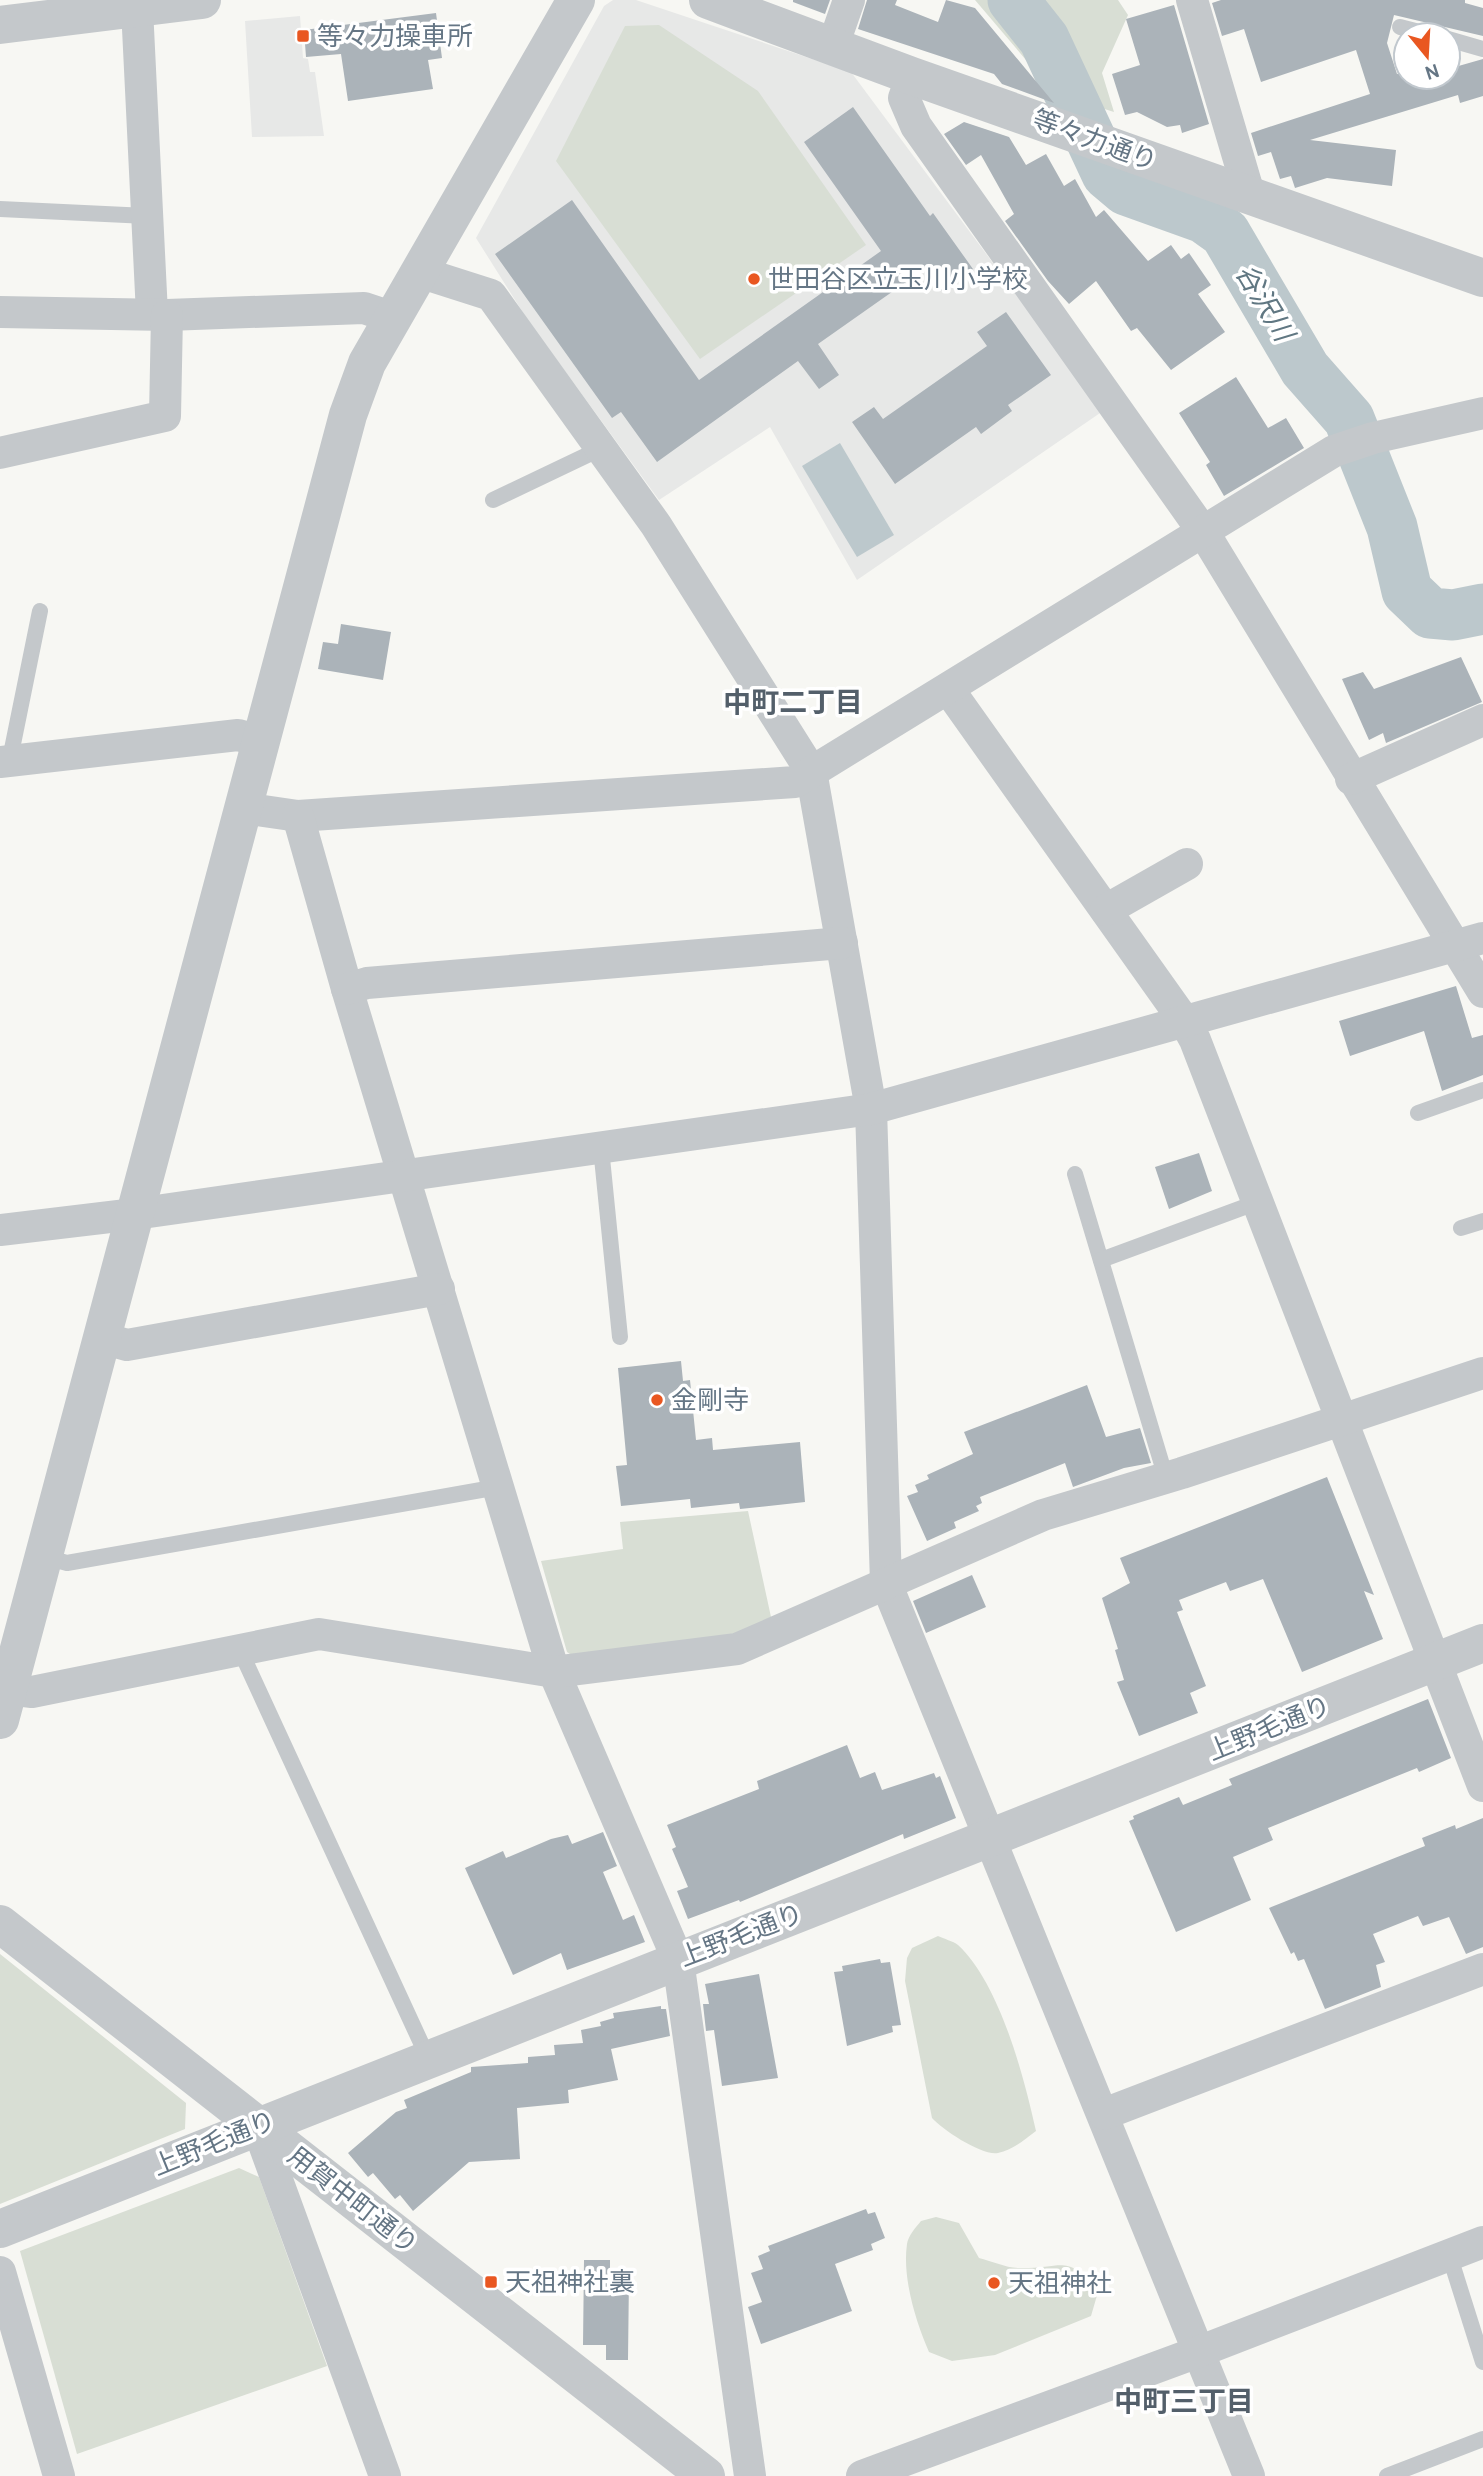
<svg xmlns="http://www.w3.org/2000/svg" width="1483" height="2476" font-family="Cabin,'Noto Sans JP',sans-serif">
  <rect width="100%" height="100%" fill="#f7f7f3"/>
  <!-- built -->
  <g fill="#e7e8e7">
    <polygon points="613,0 636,0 851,72 1103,411 857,580 770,427 659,500 527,319 476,238 604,6"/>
    <polygon points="300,16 303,58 308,59 310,72 315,72 324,136 252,137 245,21"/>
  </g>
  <!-- green -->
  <g fill="#d8ded4">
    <polygon points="975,0 1118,0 1128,15 1102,73 1114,112 1054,93"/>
    <polygon points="659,25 758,91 866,245 700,359 556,161 625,26"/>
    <polygon points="748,1511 771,1617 735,1635 579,1660 567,1652 541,1561 623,1549 620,1522"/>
    <path d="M938 1936C944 1939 953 1941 958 1945 1000 1984 1024 2077 1036 2131 1024 2140 1013 2150 998 2153 982 2156 943 2130 932 2118L905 1981 907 1958 912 1948Z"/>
    <polygon points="0,1954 186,2103 185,2129 0,2204"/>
    <polygon points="239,2168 259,2177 327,2366 77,2454 20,2251"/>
    <path d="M936 2217 959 2223 979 2258C992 2261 1008 2269 1022 2268 1065 2268 1067 2253 1098 2292L1091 2316 995 2355 952 2361 929 2352C916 2322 902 2278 907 2244 908 2236 916 2227 921 2221Z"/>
  </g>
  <!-- water -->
  <polygon fill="#bcc8cc" points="840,443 894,535 857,557 802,466"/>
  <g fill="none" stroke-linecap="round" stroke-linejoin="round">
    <!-- river -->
    <polyline stroke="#bcc8cc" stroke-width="51" points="1013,0 1044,39 1107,174 1126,190 1204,218 1225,233 1305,369 1349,419 1392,527 1407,591 1430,613 1453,615 1483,609"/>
  </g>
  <!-- building -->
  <g fill="#abb3b9">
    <polygon points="793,0 830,0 825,14 793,2"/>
    <polygon points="867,0 897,0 895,5 938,22 946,0 975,8 1054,103 1002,84 994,74 858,29"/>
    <polygon points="1221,0 1465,0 1465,3 1483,8 1483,36 1394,15 1387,43 1397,74 1406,72 1406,80 1448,77 1448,69 1483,59 1483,96 1460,103 1458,95 1310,140 1396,150 1392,186 1327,178 1295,188 1291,176 1280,179 1271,152 1258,156 1251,133 1370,94 1356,50 1261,82 1244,29 1222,36 1212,3"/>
    <polygon points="1174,5 1209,124 1182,133 1180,125 1167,127 1137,112 1125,115 1112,74 1140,65 1126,19"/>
    <polygon points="436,13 442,58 428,60 433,89 348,101 341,54 306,57 304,30"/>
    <polygon points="853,107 930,216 933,213 973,269 942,291 926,268 818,344 839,375 819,389 798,361 657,462 621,412 612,418 495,254 572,200 699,380 881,251 804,142"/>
    <polygon points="964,122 1009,137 1026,165 1046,154 1064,186 1075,179 1096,217 1104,210 1148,261 1171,245 1181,259 1189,253 1211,285 1198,294 1225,332 1171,370 1137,328 1131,331 1096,281 1069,304 1048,281 1005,221 1014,214 981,155 966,165 944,134"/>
    <polygon points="1006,312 1051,375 1008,405 1012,411 981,434 976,427 895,484 852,422 874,407 883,419 987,346 977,332"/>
    <polygon points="1236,377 1268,428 1286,418 1304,448 1224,496 1206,465 1210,462 1179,413"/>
    <polygon points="341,624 391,632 383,680 318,669 323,642 338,644"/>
    <polygon points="1461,657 1482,702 1386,743 1383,733 1369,740 1342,679 1363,672 1374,689"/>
    <polygon points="1456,986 1472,1038 1483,1035 1483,1075 1442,1091 1424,1031 1350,1056 1339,1021"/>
    <polygon points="1199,1153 1212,1191 1169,1209 1155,1167"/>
    <polygon points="681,1361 683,1381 690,1380 696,1440 712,1438 713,1450 800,1442 805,1502 740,1509 739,1503 691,1508 690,1499 621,1506 616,1466 627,1465 618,1368"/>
    <polygon points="1087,1385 1106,1437 1140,1428 1151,1463 1124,1468 1073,1487 1065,1463 980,1497 982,1503 976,1506 979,1511 954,1522 956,1528 927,1541 907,1496 918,1492 915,1485 929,1479 927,1475 973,1454 964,1432"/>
    <polygon points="1327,1477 1374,1595 1364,1591 1383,1639 1302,1672 1263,1579 1230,1591 1226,1582 1179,1600 1183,1610 1177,1612 1206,1686 1190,1693 1198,1713 1139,1736 1117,1682 1124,1680 1115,1650 1118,1649 1102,1598 1130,1583 1120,1558"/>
    <polygon points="972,1575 986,1607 926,1633 913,1601"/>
    <polygon points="1428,1699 1451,1758 1419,1772 1417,1768 1268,1828 1273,1840 1233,1857 1251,1900 1176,1932 1129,1821 1134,1819 1133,1816 1179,1797 1183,1805 1232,1785 1229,1779"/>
    <polygon points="847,1745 860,1778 875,1772 882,1790 934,1773 936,1778 940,1776 956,1818 904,1839 903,1834 740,1902 739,1900 688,1919 677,1891 688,1887 672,1849 676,1847 667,1825 759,1789 757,1781"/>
    <polygon points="1483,1818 1483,1947 1466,1954 1449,1917 1423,1926 1418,1916 1373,1934 1385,1962 1376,1965 1381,1987 1325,2009 1304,1959 1298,1961 1294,1952 1291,1954 1269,1908 1425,1846 1422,1838 1455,1825 1456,1829"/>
    <polygon points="603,1832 617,1866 603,1872 623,1920 634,1915 645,1942 567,1970 561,1953 513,1975 465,1868 503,1851 506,1858 551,1839 568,1835 572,1844"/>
    <polygon points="880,1959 881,1963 890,1962 901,2025 892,2026 893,2032 847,2046 834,1972 843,1971 842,1966"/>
    <polygon points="759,1974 778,2078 722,2086 714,2030 706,2031 703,2004 709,2004 705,1984"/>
    <polygon points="661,2006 661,2009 666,2009 670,2036 611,2049 618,2080 568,2090 569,2103 517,2108 520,2159 469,2162 413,2211 400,2195 395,2199 373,2173 368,2177 348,2153 396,2112 407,2108 404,2100 471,2072 471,2067 528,2063 528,2057 555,2055 554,2045 583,2043 581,2030 601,2026 600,2022 614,2018 613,2013"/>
    <polygon points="866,2209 868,2214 875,2212 885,2238 871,2244 873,2250 835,2264 852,2311 761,2344 748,2307 762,2302 751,2273 763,2269 758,2256 770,2251 768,2246"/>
    <polygon points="584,2260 610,2260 610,2276 629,2276 628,2360 606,2360 606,2345 583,2345"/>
  </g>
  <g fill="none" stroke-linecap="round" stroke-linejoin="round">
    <!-- service -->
    <g stroke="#c4c8cb" stroke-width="16">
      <polyline points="1400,27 1431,35"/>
      <polyline points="1448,39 1483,49"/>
      <polyline points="0,209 147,216"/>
      <polyline points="493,500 602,448"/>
      <polyline points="12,761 12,749 40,611"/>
      <polyline points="1418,1113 1483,1090"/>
      <polyline points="601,1148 620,1337"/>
      <polyline points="1075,1174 1166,1478"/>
      <polyline points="1461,1228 1483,1221"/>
      <polyline points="1101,1260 1258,1202"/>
      <polyline points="45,1557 67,1563 498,1487"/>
      <polyline points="240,1650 428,2058"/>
      <polyline points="1449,2254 1483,2362"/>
      <polyline points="1387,2476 1483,2439"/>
    </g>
    <!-- minor -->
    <g stroke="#c4c8cb" stroke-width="32">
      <polyline points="1192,0 1250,197"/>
      <polyline points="137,8 152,314"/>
      <polyline points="833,46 849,0"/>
      <polyline points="912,76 904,98 916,126 1204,533 1483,992"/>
      <polyline points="419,272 491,295 656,525 811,771 871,1109 886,1583 1249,2476"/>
      <polyline points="0,312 167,315 364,308 394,318"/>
      <polyline points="0,453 165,416 167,315"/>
      <polyline points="949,690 1185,1022 1195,1040 1483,1786"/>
      <polyline points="0,762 238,735 260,741"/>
      <polyline points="1351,779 1483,720"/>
      <polyline points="243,808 298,816 795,782 1334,451 1373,438 1483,413"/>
      <polyline points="298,816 347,989 554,1672 678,1960 750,2476"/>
      <polyline points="1106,910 1187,864"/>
      <polyline points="347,989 367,983 842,943"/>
      <polyline points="0,1230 135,1214 871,1109 1483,938"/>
      <polyline points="102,1338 127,1345 439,1289"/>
      <polyline points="8,1689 32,1692 319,1634 554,1672 737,1649 1043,1515 1182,1473 1483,1373"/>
      <polyline points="1104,2114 1483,1969"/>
      <polyline points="257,2125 385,2476"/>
      <polyline points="0,2272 59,2476"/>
      <polyline points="862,2476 1198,2352 1483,2242"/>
    </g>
    <!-- tertiary -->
    <g stroke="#c4c8cb" stroke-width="38">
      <polyline points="708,0 912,76 1483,278"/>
      <polyline points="0,25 202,0"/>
      <polyline points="0,1720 348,415 367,363 576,0"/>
      <polyline points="0,1924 706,2476"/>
      <polyline points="0,2229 1483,1643"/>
    </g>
  </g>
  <!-- markers -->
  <g fill="#e95721" stroke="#fff" stroke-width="2.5">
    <rect x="296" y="29" width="14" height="14" rx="3.5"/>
    <circle cx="754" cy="279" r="7"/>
    <circle cx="657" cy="1400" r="7"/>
    <rect x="484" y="2275" width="14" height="14" rx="3.5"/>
    <circle cx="994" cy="2283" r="7"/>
  </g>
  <g text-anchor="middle" stroke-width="7" stroke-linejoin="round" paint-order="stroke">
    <!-- poi labels -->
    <g font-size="26" fill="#657685" stroke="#fff" text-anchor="start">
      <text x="317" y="45">等々力操車所</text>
      <text x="768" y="288">世田谷区立玉川小学校</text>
      <text x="671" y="1409">金剛寺</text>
      <text x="505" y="2291">天祖神社裏</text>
      <text x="1008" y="2292">天祖神社</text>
    </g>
    <!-- street labels -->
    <g font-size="26" fill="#657685" stroke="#fff">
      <text transform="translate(1095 140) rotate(20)" y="9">等々力通り</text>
      <text transform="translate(1269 1728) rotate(-22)" y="9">上野毛通り</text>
      <text transform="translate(741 1935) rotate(-21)" y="9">上野毛通り</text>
      <text transform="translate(214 2143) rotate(-22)" y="9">上野毛通り</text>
      <text transform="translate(353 2200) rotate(38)" y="9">用賀中町通り</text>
    </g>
    <!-- water labels -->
    <g font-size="28" font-style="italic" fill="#607782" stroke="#fff">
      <text transform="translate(1265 302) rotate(59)" y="10">谷沢川</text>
    </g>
    <!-- neighbourhood labels -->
    <g font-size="28" font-weight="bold" fill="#535f6a" stroke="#fff">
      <text x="793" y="712">中町二丁目</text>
      <text x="1184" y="2411">中町三丁目</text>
    </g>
  </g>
  <!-- north arrow -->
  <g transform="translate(1427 56) rotate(162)"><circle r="33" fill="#ffffff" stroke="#c1c8ce" stroke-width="2"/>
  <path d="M0-5L12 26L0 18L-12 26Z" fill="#e95721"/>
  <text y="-10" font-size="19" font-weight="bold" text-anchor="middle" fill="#657685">N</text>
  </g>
</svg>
